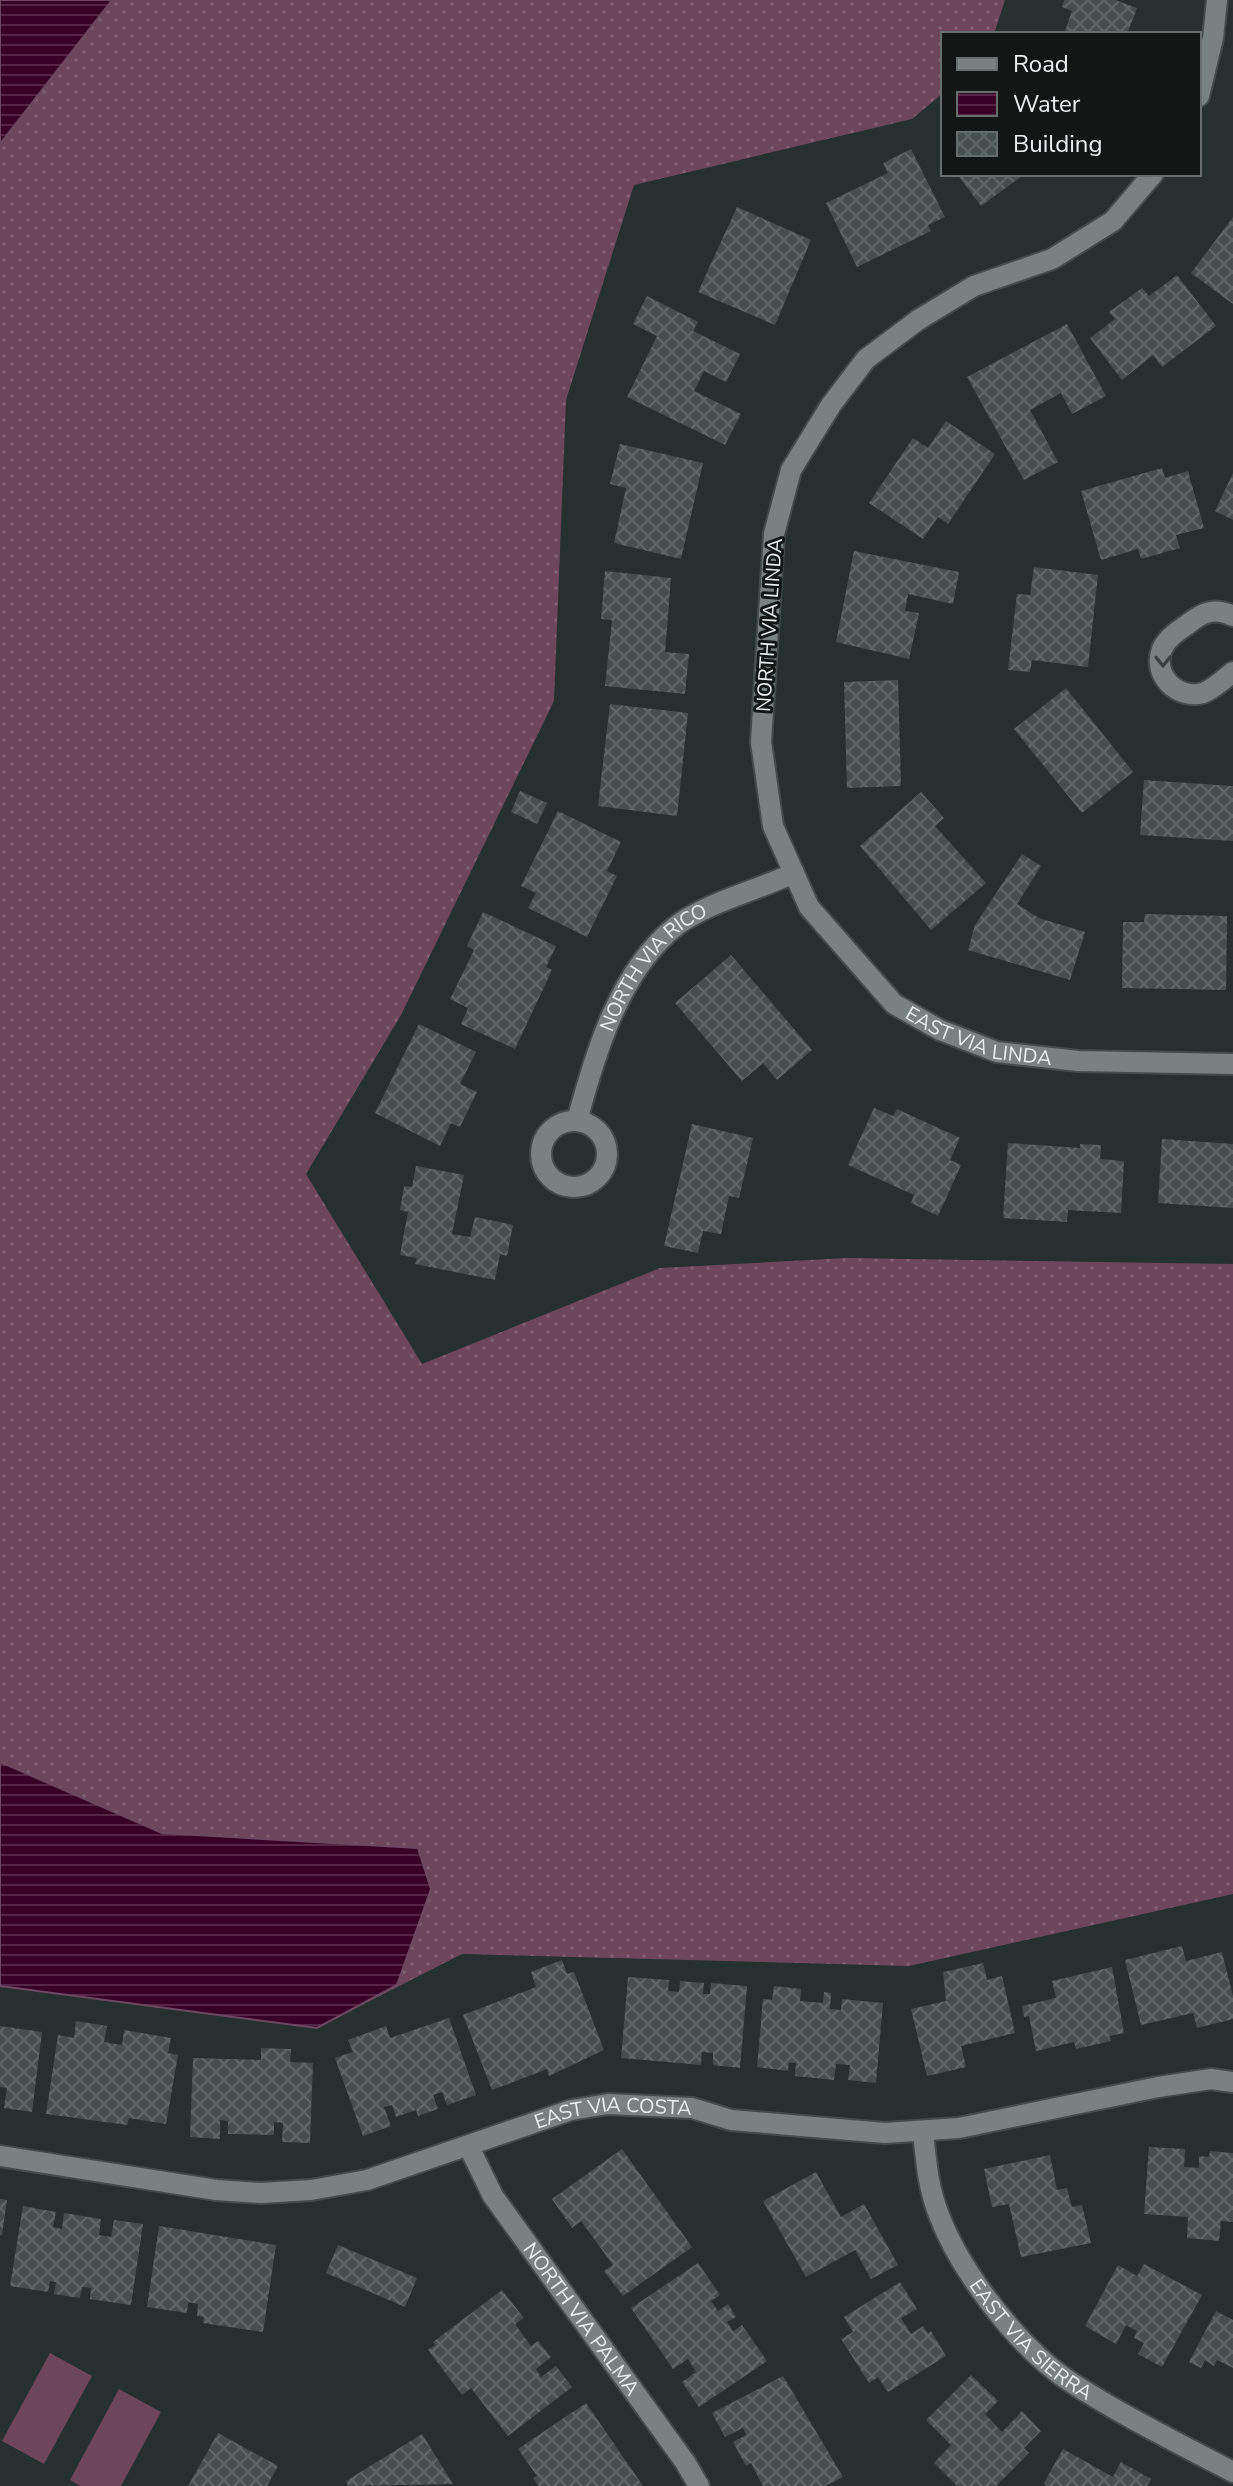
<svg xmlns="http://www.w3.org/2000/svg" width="1233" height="2486" font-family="'Nunito Sans',sans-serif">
  <defs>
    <pattern id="grass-dots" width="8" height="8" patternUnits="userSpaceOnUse" patternTransform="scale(2)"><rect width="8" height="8" fill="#6d465c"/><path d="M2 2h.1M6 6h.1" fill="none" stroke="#826174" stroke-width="1.8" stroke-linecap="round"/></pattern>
    <pattern id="water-rules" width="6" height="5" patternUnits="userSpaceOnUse" patternTransform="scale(2)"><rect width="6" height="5" fill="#380026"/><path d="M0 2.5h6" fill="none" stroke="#552646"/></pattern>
    <pattern id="building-cross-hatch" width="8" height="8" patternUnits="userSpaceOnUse" patternTransform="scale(2)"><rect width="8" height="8" fill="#444f4e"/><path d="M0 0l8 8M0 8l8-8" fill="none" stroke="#5f6968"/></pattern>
  </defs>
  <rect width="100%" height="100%" fill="#26302f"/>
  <!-- grass -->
  <polygon fill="url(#grass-dots)" points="112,0 1005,0 994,34 943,34 943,93 912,119 634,185 566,400 554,701 401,1015 306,1174 422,1364 660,1268 847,1258 1233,1264 1233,1894 909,1966 462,1954 317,2028 0,1986 0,144"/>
  <!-- garden -->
  <g fill="#6d465c">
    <polygon points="50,2353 92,2376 44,2464 2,2441"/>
    <polygon points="119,2389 161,2412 121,2486 80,2486 70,2480"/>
  </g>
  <!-- water -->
  <g fill="url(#water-rules)" stroke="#6d4862" stroke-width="2">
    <polygon points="0,0 112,0 0,144"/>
    <polygon points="0,1762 162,1833 418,1848 431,1889 397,1985 317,2028 0,1986"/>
  </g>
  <!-- building -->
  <g fill="url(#building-cross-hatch)">
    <polygon points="1064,0 1115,0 1137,8 1127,34 1064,34 1072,11 1062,7"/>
    <polygon points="911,149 945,217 928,225 931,231 857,267 826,203 888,173 883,163"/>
    <polygon points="957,174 1025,174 981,206"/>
    <polygon points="737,207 811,240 775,325 698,292"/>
    <polygon points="1233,217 1233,304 1191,273"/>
    <polygon points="1177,275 1216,326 1162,367 1153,355 1122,380 1090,338 1115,319 1109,312 1142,288 1149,296"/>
    <polygon points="647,296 698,322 693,331 740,354 726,382 704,371 694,391 741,414 725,445 627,397 657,336 633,324"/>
    <polygon points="1067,324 1106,396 1072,414 1061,393 1030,410 1058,462 1024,480 967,377"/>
    <polygon points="946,421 995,454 948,524 938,517 923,539 869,503 913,438 928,448"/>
    <polygon points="620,444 703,463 681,559 614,543 626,488 610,484"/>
    <polygon points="1162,468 1165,478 1188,471 1204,528 1176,535 1180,548 1141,559 1138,549 1101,560 1081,491"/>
    <polygon points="1233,473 1233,520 1215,511"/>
    <polygon points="854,551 959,572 953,604 908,594 905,611 919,613 909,659 836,642"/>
    <polygon points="1034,567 1098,575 1088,667 1032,660 1030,672 1008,670 1017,594 1030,595"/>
    <polygon points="605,571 671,578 665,652 689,654 685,694 605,686 612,620 601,619"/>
    <polygon points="898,680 901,786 847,788 844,682"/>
    <polygon points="1066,688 1133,772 1082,813 1014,729"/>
    <polygon points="610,704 688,713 677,816 598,806"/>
    <polygon points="1144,780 1233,786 1233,841 1140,835"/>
    <polygon points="520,791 547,803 537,824 511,812"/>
    <polygon points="921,792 944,818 935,826 986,883 931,930 860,846"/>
    <polygon points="558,811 621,842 607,871 617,876 587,937 528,908 536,893 521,886"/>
    <polygon points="1022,854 1041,866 1017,904 1039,918 1085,932 1070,980 968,950 975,925"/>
    <polygon points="483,912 556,946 546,967 552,970 515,1049 461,1024 468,1008 450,999 474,950 467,946"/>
    <polygon points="1145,914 1227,916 1226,990 1122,988 1123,922 1144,922"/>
    <polygon points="731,955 812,1050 777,1080 763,1063 742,1081 675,1003"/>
    <polygon points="419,1024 476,1052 460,1084 477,1092 460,1127 451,1123 440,1146 375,1113"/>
    <polygon points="874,1108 893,1116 897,1109 960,1138 950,1160 961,1165 938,1216 911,1203 914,1195 848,1165"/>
    <polygon points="692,1124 753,1138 739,1198 729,1196 721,1234 703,1231 698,1253 664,1246"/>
    <polygon points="1162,1139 1233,1144 1233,1208 1158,1203"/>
    <polygon points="1008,1143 1080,1148 1080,1144 1101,1145 1100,1159 1124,1161 1121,1213 1068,1210 1067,1222 1003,1218"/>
    <polygon points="416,1166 464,1175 452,1234 470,1237 475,1217 513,1225 507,1256 500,1254 495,1280 415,1264 417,1258 400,1255 408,1212 400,1210 404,1186 412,1187"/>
    <polygon points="1182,1946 1186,1961 1222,1952 1233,1996 1233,2019 1197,2028 1193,2013 1141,2025 1125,1960"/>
    <polygon points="562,1960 567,1974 574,1972 604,2050 549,2076 547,2069 492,2090 463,2015 536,1987 531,1972"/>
    <polygon points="983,1963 987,1980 1002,1976 1015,2033 961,2046 966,2067 927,2076 911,2009 946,2001 943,1972"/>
    <polygon points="1112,1967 1124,2033 1109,2036 1111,2041 1076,2049 1074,2042 1036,2051 1029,2016 1024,2017 1022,2006 1056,1998 1052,1981"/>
    <polygon points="628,1977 669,1980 668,1991 679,1992 680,1981 704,1983 703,1994 710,1994 711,1983 747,1986 740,2068 713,2065 713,2053 702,2052 701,2065 621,2058"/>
    <polygon points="774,1986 801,1989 800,2001 823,2003 824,1992 831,1993 830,2009 841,2010 842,1999 883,2003 876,2083 848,2080 850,2065 836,2064 834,2080 795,2076 796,2063 789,2063 788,2071 757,2067 763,1999 772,2000"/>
    <polygon points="449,2018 476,2095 447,2105 442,2092 433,2095 438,2109 418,2116 416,2110 396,2117 392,2105 384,2107 391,2126 363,2136 335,2058 353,2052 348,2040 386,2026 390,2038"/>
    <polygon points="76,2021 107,2026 104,2042 122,2045 124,2030 171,2038 168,2053 178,2055 166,2124 129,2118 127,2125 46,2114 58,2035 74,2038"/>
    <polygon points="0,2026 42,2032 32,2112 4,2108 7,2088 0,2087"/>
    <polygon points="261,2048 291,2049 290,2062 313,2063 310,2143 282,2142 283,2123 274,2122 274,2135 228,2134 228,2121 220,2120 220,2139 190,2137 193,2058 261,2060"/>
    <polygon points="1149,2147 1185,2149 1184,2167 1199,2168 1199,2156 1209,2157 1210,2151 1233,2153 1233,2222 1221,2221 1219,2241 1187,2238 1188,2217 1144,2214"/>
    <polygon points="622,2149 692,2247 623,2296 604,2271 613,2265 581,2221 572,2228 552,2199"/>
    <polygon points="1050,2155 1057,2190 1067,2188 1072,2207 1082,2205 1091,2243 1021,2257 1009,2204 992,2207 984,2169"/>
    <polygon points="816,2172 841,2217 864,2204 898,2265 871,2279 855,2250 806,2277 763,2201"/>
    <polygon points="0,2199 7,2200 2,2235 0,2235"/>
    <polygon points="23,2206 56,2212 53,2227 62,2229 64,2213 101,2219 99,2235 111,2237 114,2220 143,2224 131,2305 90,2299 91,2288 82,2287 80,2298 54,2294 56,2282 50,2281 48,2292 10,2286"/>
    <polygon points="159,2226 276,2245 263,2332 203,2323 204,2317 197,2316 198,2304 188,2302 187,2313 147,2307"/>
    <polygon points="338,2245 417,2278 405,2307 326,2273"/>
    <polygon points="698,2263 720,2295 711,2301 718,2311 728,2304 736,2317 727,2322 733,2331 742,2325 767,2361 699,2407 682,2382 696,2372 688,2359 673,2369 631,2308"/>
    <polygon points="1144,2264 1202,2295 1162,2367 1138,2354 1144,2343 1134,2338 1137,2331 1126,2325 1116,2344 1085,2326 1118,2265 1137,2276"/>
    <polygon points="900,2282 917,2309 901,2318 911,2334 923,2326 928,2333 931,2331 946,2356 888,2392 878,2377 869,2383 841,2339 853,2332 844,2317"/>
    <polygon points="502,2290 524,2318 515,2324 531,2346 538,2341 551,2357 536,2369 541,2377 556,2366 572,2387 508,2436 471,2388 462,2395 428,2350 435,2345 433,2342"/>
    <polygon points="1216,2311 1233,2320 1233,2368 1217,2360 1214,2366 1205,2360 1201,2368 1189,2362"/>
    <polygon points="971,2375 998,2401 985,2414 1002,2432 1022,2411 1041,2431 1024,2448 1029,2453 996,2486 957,2486 934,2463 951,2445 926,2420"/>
    <polygon points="783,2376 843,2477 825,2486 763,2486 751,2463 746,2466 733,2442 746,2435 743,2428 725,2437 712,2413"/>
    <polygon points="586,2403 643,2486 539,2486 533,2478 537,2476 518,2449"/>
    <polygon points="218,2433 278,2466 267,2486 188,2486"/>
    <polygon points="422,2434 453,2484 348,2486 346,2481"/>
    <polygon points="1063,2449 1113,2477 1121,2462 1151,2479 1147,2486 1046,2486 1044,2483"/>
  </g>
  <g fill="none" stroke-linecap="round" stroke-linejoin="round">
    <defs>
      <g id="minor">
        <polyline points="1199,96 1213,38 1217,0"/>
        <path id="s1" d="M1153 174 1113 221 1052 259 974 286 918 320 866 359 831 405 791 470 774 534 761 742 773 826 809 907 894 1004 940 1030 997 1052 1078 1061 1233 1064"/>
        <path d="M1233 616C1215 607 1203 612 1188 624 1178 631 1167 638 1162 649 1152 675 1177 700 1203 693 1214 689 1224 679 1233 672"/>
        <path id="s2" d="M577 1121C595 1054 619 971 676 926 706 903 758 890 794 873"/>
        <circle cx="574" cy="1154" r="33"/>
        <path id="s3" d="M923 2132C926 2160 928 2188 939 2215 960 2271 1018 2347 1069 2381 1121 2415 1178 2443 1233 2472"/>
        <path id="s4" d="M469 2147 493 2196 685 2462 699 2486"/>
        <path id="s5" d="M0 2156 216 2190 261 2193 311 2190 367 2180 571 2110 608 2104 692 2108 731 2120 885 2133 959 2128 1158 2087 1211 2079 1233 2082"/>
      </g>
    </defs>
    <!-- minor casing -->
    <use href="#minor" stroke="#434c4b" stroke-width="24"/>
    <!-- minor -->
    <use href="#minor" stroke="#778281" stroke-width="20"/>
  </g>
  <!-- one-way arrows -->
  <defs><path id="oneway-chevron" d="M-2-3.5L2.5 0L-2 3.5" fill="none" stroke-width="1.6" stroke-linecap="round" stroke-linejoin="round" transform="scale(2)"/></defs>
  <use stroke="#3a4241" href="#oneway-chevron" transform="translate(1163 661) rotate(89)"/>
  <g text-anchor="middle" stroke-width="6" stroke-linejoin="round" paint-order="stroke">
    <!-- street labels -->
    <g font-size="20" fill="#e9efef" stroke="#121716">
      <text transform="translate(769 625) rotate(-86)" y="7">NORTH VIA LINDA</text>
      <text dy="7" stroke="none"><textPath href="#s2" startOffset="176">NORTH VIA RICO</textPath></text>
      <text dy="7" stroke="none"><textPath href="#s1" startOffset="1150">EAST VIA LINDA</textPath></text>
      <text dy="7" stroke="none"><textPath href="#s5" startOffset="628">EAST VIA COSTA</textPath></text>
      <text dy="7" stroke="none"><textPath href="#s4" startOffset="206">NORTH VIA PALMA</textPath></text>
      <text dy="7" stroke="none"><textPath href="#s3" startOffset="242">EAST VIA SIERRA</textPath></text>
    </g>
  </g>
  <!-- legend -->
  <rect x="941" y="32" width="260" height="144" fill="#121716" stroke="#686d6d" stroke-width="2"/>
  <rect x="957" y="58" width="40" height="12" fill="#778281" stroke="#686d6d" stroke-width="2"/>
  <text x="1013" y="72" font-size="24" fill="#e9efef">Road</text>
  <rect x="957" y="92" width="40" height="24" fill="url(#water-rules)" stroke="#686d6d" stroke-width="2"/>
  <text x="1013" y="112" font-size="24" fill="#e9efef">Water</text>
  <rect x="957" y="132" width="40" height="24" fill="url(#building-cross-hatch)" stroke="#686d6d" stroke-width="2"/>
  <text x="1013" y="152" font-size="24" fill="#e9efef">Building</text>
</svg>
